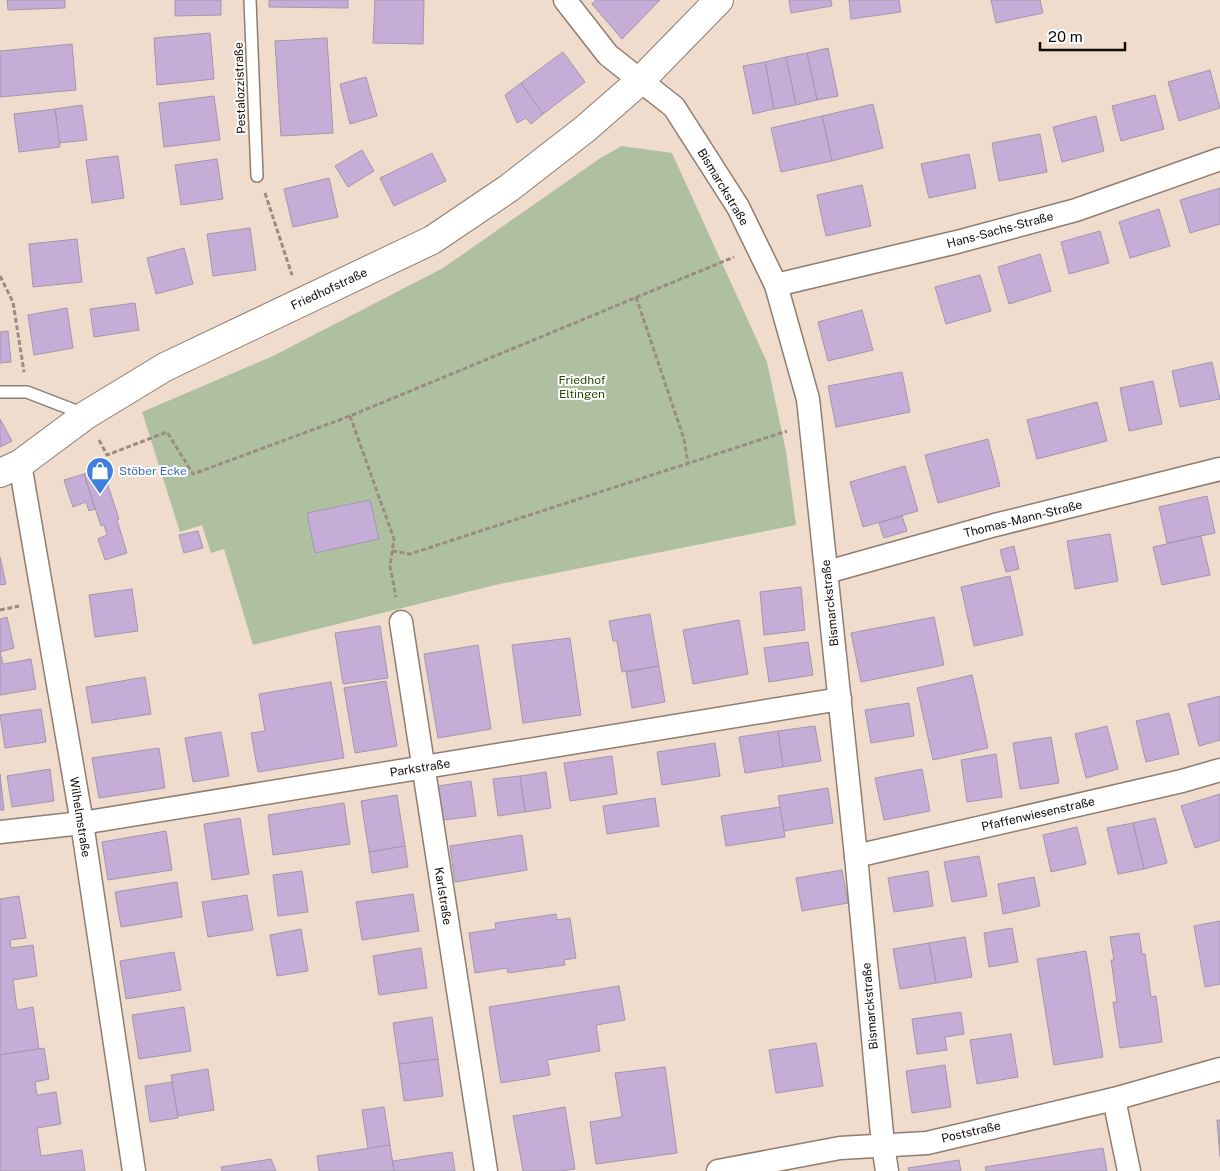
<svg xmlns="http://www.w3.org/2000/svg" width="1220" height="1171" font-family="'Public Sans',sans-serif">
  <rect width="100%" height="100%" fill="#efdccd"/>
  <!-- green -->
  <polygon fill="#afc0a1" points="622,146 672,153 767,362 786,451 796,525 495,585 253,645 224,549 211,553 202,525 180,532 142,412 273,356 443,268 602,157"/>
  <!-- building -->
  <g fill="#c5add8" stroke="#a298ab">
    <polygon points="7,0 65,0 65,8 8,10"/>
    <polygon points="175,0 221,0 221,15 175,16"/>
    <polygon points="269,0 348,0 348,8 269,7"/>
    <polygon points="375,0 424,0 423,44 373,43"/>
    <polygon points="596,0 660,0 622,39 592,4"/>
    <polygon points="789,0 831,0 832,6 791,13"/>
    <polygon points="849,0 899,0 901,12 851,19"/>
    <polygon points="991,0 1040,0 1043,13 996,23"/>
    <polygon points="210,33 214,79 157,85 154,38"/>
    <polygon points="327,38 333,133 281,136 275,41"/>
    <polygon points="72,44 76,90 0,97 0,51"/>
    <polygon points="828,48 838,96 817,100 807,53"/>
    <polygon points="563,52 585,82 543,114 521,83"/>
    <polygon points="807,53 817,100 796,105 786,57"/>
    <polygon points="786,57 796,105 774,109 765,62"/>
    <polygon points="765,62 774,109 753,114 743,66"/>
    <polygon points="1210,70 1220,108 1179,121 1168,82"/>
    <polygon points="366,77 377,116 350,124 340,84"/>
    <polygon points="521,83 543,114 531,124 526,118 517,123 505,95"/>
    <polygon points="1155,95 1164,129 1121,141 1112,106"/>
    <polygon points="214,96 220,140 164,147 159,103"/>
    <polygon points="873,104 883,148 832,161 822,116"/>
    <polygon points="82,105 87,140 59,143 55,109"/>
    <polygon points="55,109 60,147 19,152 14,114"/>
    <polygon points="822,116 832,161 781,172 771,128"/>
    <polygon points="1096,116 1104,151 1062,162 1053,127"/>
    <polygon points="1040,134 1047,172 999,181 992,143"/>
    <polygon points="362,150 374,171 348,187 335,166"/>
    <polygon points="432,153 446,181 394,206 380,178"/>
    <polygon points="969,154 976,188 929,198 921,164"/>
    <polygon points="118,156 124,198 92,203 86,160"/>
    <polygon points="217,159 223,199 181,205 175,165"/>
    <polygon points="329,178 338,217 293,227 284,189"/>
    <polygon points="862,185 871,226 826,236 817,195"/>
    <polygon points="1220,188 1220,224 1190,233 1180,200"/>
    <polygon points="1159,209 1170,246 1130,258 1119,222"/>
    <polygon points="250,228 256,270 213,276 207,234"/>
    <polygon points="1100,231 1109,263 1069,274 1061,242"/>
    <polygon points="77,239 82,282 33,287 29,244"/>
    <polygon points="184,248 193,284 156,294 147,258"/>
    <polygon points="1040,254 1051,291 1009,304 998,267"/>
    <polygon points="980,275 991,311 946,324 935,287"/>
    <polygon points="135,303 139,330 94,337 90,309"/>
    <polygon points="67,308 73,348 34,355 28,315"/>
    <polygon points="862,310 873,350 828,361 818,322"/>
    <polygon points="8,331 11,362 0,363 0,332"/>
    <polygon points="1212,362 1220,399 1180,407 1172,371"/>
    <polygon points="902,372 910,412 836,427 828,386"/>
    <polygon points="1153,381 1162,424 1129,431 1120,388"/>
    <polygon points="1097,402 1107,441 1037,459 1027,420"/>
    <polygon points="0,419 12,441 0,447"/>
    <polygon points="988,439 1000,486 938,503 925,455"/>
    <polygon points="905,466 918,511 863,527 850,482"/>
    <polygon points="102,467 119,519 117,520 127,553 105,560 98,539 107,535 104,525 101,526 84,474"/>
    <polygon points="84,474 95,509 89,511 86,502 73,507 64,480"/>
    <polygon points="1207,496 1215,533 1167,543 1159,507"/>
    <polygon points="370,500 379,539 315,553 307,513"/>
    <polygon points="902,516 907,531 884,538 879,523"/>
    <polygon points="198,531 203,548 184,553 179,535"/>
    <polygon points="1110,534 1118,581 1075,589 1067,541"/>
    <polygon points="1201,536 1210,575 1162,585 1153,547"/>
    <polygon points="1014,546 1019,569 1006,572 1000,550"/>
    <polygon points="0,557 6,584 0,585"/>
    <polygon points="1010,576 1023,635 974,646 961,587"/>
    <polygon points="801,587 805,630 764,635 760,592"/>
    <polygon points="132,589 138,631 95,637 89,595"/>
    <polygon points="650,614 659,666 622,672 617,641 613,641 609,621"/>
    <polygon points="7,617 14,648 0,652 3,664 31,659 36,689 0,695 0,619"/>
    <polygon points="934,617 944,665 861,682 851,633"/>
    <polygon points="739,620 748,674 693,684 683,630"/>
    <polygon points="380,626 388,678 343,684 335,633"/>
    <polygon points="570,638 581,715 523,723 512,645"/>
    <polygon points="808,642 813,675 769,682 764,648"/>
    <polygon points="478,645 491,729 438,738 424,654"/>
    <polygon points="659,666 665,702 632,708 626,672"/>
    <polygon points="972,675 988,748 933,760 917,688"/>
    <polygon points="145,677 151,714 92,723 86,687"/>
    <polygon points="386,681 397,746 355,753 344,688"/>
    <polygon points="331,682 344,758 258,772 251,733 265,731 259,694"/>
    <polygon points="1220,696 1220,740 1199,746 1188,704"/>
    <polygon points="909,703 914,736 871,743 865,710"/>
    <polygon points="41,709 46,742 5,748 0,715"/>
    <polygon points="1169,713 1179,754 1146,762 1136,721"/>
    <polygon points="815,726 821,761 783,767 778,731"/>
    <polygon points="1107,726 1118,769 1086,778 1075,734"/>
    <polygon points="778,731 783,767 745,773 739,737"/>
    <polygon points="221,732 229,776 193,782 185,738"/>
    <polygon points="1051,737 1059,783 1020,789 1013,743"/>
    <polygon points="715,743 720,776 662,785 657,752"/>
    <polygon points="159,748 165,788 99,798 92,758"/>
    <polygon points="996,754 1002,797 967,802 961,760"/>
    <polygon points="612,756 617,794 570,801 564,763"/>
    <polygon points="50,769 54,801 12,807 7,776"/>
    <polygon points="922,769 930,811 884,820 875,778"/>
    <polygon points="546,772 551,808 525,812 520,776"/>
    <polygon points="0,774 4,810 0,810"/>
    <polygon points="520,776 525,812 498,816 493,779"/>
    <polygon points="471,781 476,816 443,820 438,786"/>
    <polygon points="828,788 833,823 784,831 778,796"/>
    <polygon points="1220,794 1220,840 1195,848 1181,806"/>
    <polygon points="397,795 405,846 369,852 361,801"/>
    <polygon points="655,798 659,826 607,834 603,806"/>
    <polygon points="344,803 350,844 273,855 268,815"/>
    <polygon points="780,807 785,837 726,846 721,816"/>
    <polygon points="240,818 249,874 212,880 204,824"/>
    <polygon points="1155,818 1167,863 1144,869 1133,823"/>
    <polygon points="1133,823 1144,869 1118,874 1107,828"/>
    <polygon points="1077,827 1086,864 1051,872 1043,835"/>
    <polygon points="166,831 172,870 108,880 102,842"/>
    <polygon points="522,835 527,870 455,882 450,846"/>
    <polygon points="405,846 408,867 372,873 369,852"/>
    <polygon points="979,856 987,896 952,902 944,862"/>
    <polygon points="842,870 848,903 802,911 796,878"/>
    <polygon points="302,871 308,912 278,916 273,875"/>
    <polygon points="928,871 933,906 894,912 888,878"/>
    <polygon points="1034,877 1040,906 1003,914 998,884"/>
    <polygon points="177,882 182,917 121,927 115,892"/>
    <polygon points="413,894 419,931 362,940 356,902"/>
    <polygon points="247,895 253,930 208,937 202,902"/>
    <polygon points="19,896 26,938 10,940 11,948 33,945 37,976 13,980 17,1010 33,1007 39,1049 0,1055 0,899"/>
    <polygon points="556,914 557,920 570,918 576,958 564,960 565,965 508,973 507,968 475,973 469,933 496,929 495,923"/>
    <polygon points="1220,921 1220,984 1205,987 1194,926"/>
    <polygon points="1012,928 1018,962 989,967 984,933"/>
    <polygon points="301,929 308,971 277,976 270,935"/>
    <polygon points="1139,933 1142,954 1145,954 1151,997 1156,996 1162,1042 1120,1048 1113,1002 1117,1002 1111,960 1114,960 1110,937"/>
    <polygon points="965,937 972,977 936,983 929,943"/>
    <polygon points="929,943 936,983 900,989 893,949"/>
    <polygon points="421,948 427,988 379,995 373,956"/>
    <polygon points="1086,951 1103,1057 1054,1065 1037,959"/>
    <polygon points="174,952 181,990 126,999 120,961"/>
    <polygon points="619,986 625,1020 596,1025 600,1051 547,1060 550,1075 501,1083 489,1007"/>
    <polygon points="184,1007 191,1051 139,1059 132,1015"/>
    <polygon points="961,1012 964,1034 945,1037 947,1050 917,1054 912,1019"/>
    <polygon points="432,1017 438,1059 399,1064 393,1023"/>
    <polygon points="1011,1034 1018,1077 977,1084 970,1040"/>
    <polygon points="816,1043 823,1086 776,1093 769,1050"/>
    <polygon points="44,1048 49,1079 35,1082 37,1095 56,1092 61,1124 37,1128 41,1156 82,1150 85,1171 0,1171 0,1055"/>
    <polygon points="438,1059 443,1096 404,1101 399,1064"/>
    <polygon points="945,1065 951,1107 912,1113 906,1071"/>
    <polygon points="665,1067 677,1153 596,1164 590,1122 622,1117 615,1073"/>
    <polygon points="208,1069 214,1110 178,1116 171,1075"/>
    <polygon points="172,1082 178,1118 150,1122 145,1086"/>
    <polygon points="384,1107 390,1145 368,1149 362,1110"/>
    <polygon points="565,1107 575,1169 561,1171 523,1171 513,1116"/>
    <polygon points="1217,1120 1220,1120 1220,1157"/>
    <polygon points="390,1145 394,1171 319,1171 317,1156"/>
    <polygon points="1103,1148 1107,1171 986,1171 985,1167"/>
    <polygon points="452,1152 455,1171 394,1171 393,1161"/>
    <polygon points="271,1159 276,1171 222,1171 221,1167"/>
    <polygon points="959,1160 961,1171 909,1171 908,1168"/>
  </g>
  <g fill="none" stroke-linecap="round" stroke-linejoin="round">
    <defs>
      <g id="service">
        <polyline points="250,0 257,176"/>
        <polyline points="0,392 27,392 84,414"/>
      </g>
      <g id="minor">
        <polyline points="565,0 608,55 674,107 738,207 776,285 808,399 856,856 883,1145 887,1171"/>
        <polyline points="776,285 957,242 1076,210 1220,159"/>
        <polyline points="20,464 82,823 134,1171"/>
        <polyline points="827,572 995,525 1220,469"/>
        <polyline points="401,622 486,1171"/>
        <polyline points="0,832 82,823 840,699"/>
        <polyline points="856,856 1182,781 1220,770"/>
        <polyline points="1114,1099 1129,1171"/>
        <polyline points="718,1171 840,1148 927,1143 1114,1099 1220,1069"/>
      </g>
      <polyline id="tertiary" points="0,473 20,464 86,415 165,367 432,240 509,188 585,129 641,80 719,0"/>
    </defs>
    <!-- service casing -->
    <use href="#service" stroke="#8f7d70" stroke-width="14"/>
    <!-- minor casing -->
    <use href="#minor" stroke="#8f7d70" stroke-width="25"/>
    <!-- tertiary casing -->
    <use href="#tertiary" stroke="#8f7d70" stroke-width="30"/>
    <!-- path -->
    <g stroke="#9a8c81" stroke-width="3" stroke-dasharray="5 2.5" stroke-linecap="butt">
      <polyline points="265,193 292,275"/>
      <polyline points="0,276 13,302 24,372"/>
      <polyline points="636,297 684,439 688,463"/>
      <polyline points="350,416 394,539 390,566 396,597"/>
      <polyline points="99,440 107,455 167,432 193,474 350,416 734,257"/>
      <polyline points="392,551 410,554 787,431"/>
      <polyline points="0,610 19,606"/>
    </g>
    <!-- service -->
    <use href="#service" stroke="#fff" stroke-width="11"/>
    <!-- minor -->
    <use href="#minor" stroke="#fff" stroke-width="22"/>
    <!-- tertiary -->
    <use href="#tertiary" stroke="#fff" stroke-width="28"/>
  </g>
  <!-- icons -->
  <defs>
    <symbol id="shop-pin" viewBox="-11 -11 22 30"><path d="M0 17L-7.5 6A9.5 9.5 0 1 1 7.5 6Z" fill="#3f7fe0" stroke="#fff"/><path d="M-5-2.5h2.3a2.7 3.5 0 0 1 5.4 0H5L5.5 6h-11ZM-1.5-2.5h3a1.5 2.3 0 0 0-3 0Z" fill="#fff"/></symbol>
  </defs>
  <g fill-rule="evenodd">
    <use href="#shop-pin" x="84" y="455" width="32" height="43"/>
  </g>
  <g text-anchor="middle" stroke-width="4" stroke-linejoin="round" paint-order="stroke">
    <!-- street labels -->
    <g font-size="12" fill="#120c07" stroke="#fff">
      <text transform="translate(240 88) rotate(-92)" y="4">Pestalozzistraße</text>
      <text transform="translate(723 187) rotate(59)" y="4">Bismarckstraße</text>
      <text transform="translate(1000 230) rotate(-15)" y="4">Hans-Sachs-Straße</text>
      <text transform="translate(329 289) rotate(-25)" y="4">Friedhofstraße</text>
      <text transform="translate(1023 519) rotate(-14)" y="4">Thomas-Mann-Straße</text>
      <text transform="translate(830 603) rotate(-96)" y="4">Bismarckstraße</text>
      <text transform="translate(420 768) rotate(-9)" y="4">Parkstraße</text>
      <text transform="translate(1038 814) rotate(-13)" y="4">Pfaffenwiesenstraße</text>
      <text transform="translate(80 817) rotate(81)" y="4">Wilhelmstraße</text>
      <text transform="translate(443 896) rotate(81)" y="4">Karlstraße</text>
      <text transform="translate(870 1006) rotate(-95)" y="4">Bismarckstraße</text>
      <text transform="translate(971 1132) rotate(-13)" y="4">Poststraße</text>
    </g>
    <!-- park labels -->
    <g font-size="12" fill="#2b4805" stroke="#fff">
      <text x="582" y="384">Friedhof<tspan x="582" dy="14">Eltingen</tspan></text>
    </g>
    <!-- shop labels -->
    <g font-size="12" fill="#366cbe" stroke="#fff" text-anchor="start">
      <text x="119" y="475">Stöber Ecke</text>
    </g>
  </g>
  <!-- scale -->
  <path d="M1040 42v8h85v-8" fill="none" stroke="#120c07" stroke-width="2.5"/>
  <text x="1048" y="42" font-size="15" fill="#120c07" stroke="#ffffff" stroke-width="4" paint-order="stroke">20 m</text>
</svg>
